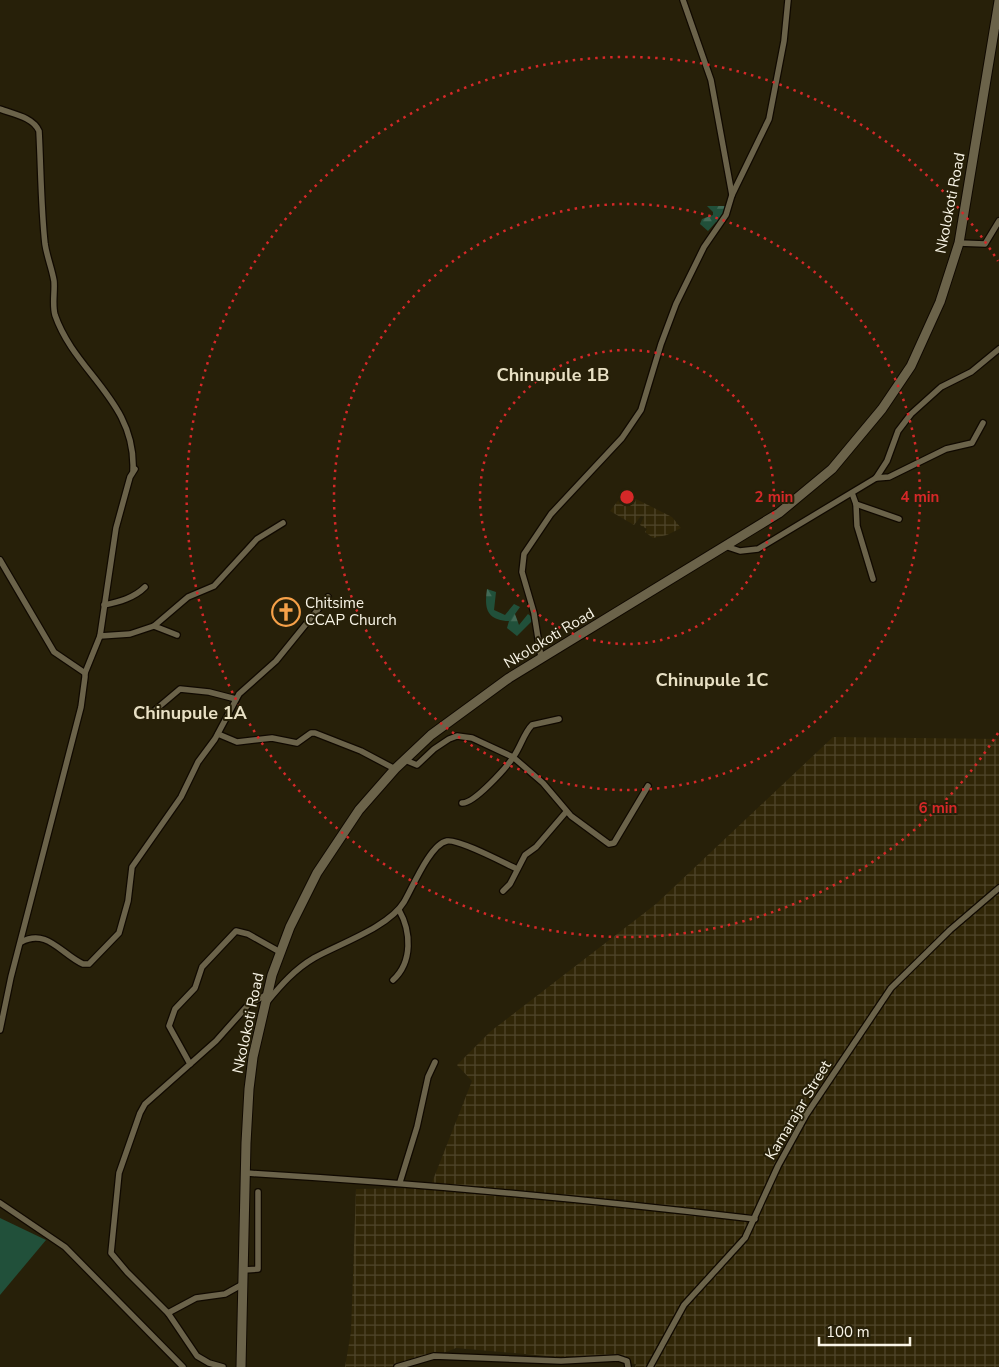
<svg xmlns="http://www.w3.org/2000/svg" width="999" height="1367" font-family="'Nunito Sans',sans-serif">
  <defs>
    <pattern id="industrial-grid" width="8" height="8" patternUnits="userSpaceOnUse" patternTransform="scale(1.25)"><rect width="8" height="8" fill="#302607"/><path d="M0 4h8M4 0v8" fill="none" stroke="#4f462b"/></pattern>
    <pattern id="forest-firs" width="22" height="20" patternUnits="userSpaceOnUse" patternTransform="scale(1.25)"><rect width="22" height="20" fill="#21503a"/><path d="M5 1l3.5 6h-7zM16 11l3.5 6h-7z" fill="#426a56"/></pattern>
  </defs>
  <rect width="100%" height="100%" fill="#272009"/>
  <!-- industrial -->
  <g fill="url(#industrial-grid)">
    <polygon points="624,493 672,517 681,528 667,535 653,538 645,532 647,529 640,525 644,517 641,516 634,525 610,511"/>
    <polygon points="833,737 999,739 999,1367 635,1367 636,1364 456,1348 409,1367 345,1367 351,1332 356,1189 422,1188 431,1185 472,1081 457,1065 491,1031 656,904"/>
  </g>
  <!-- forest -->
  <g fill="url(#forest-firs)">
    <polygon points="707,206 727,206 720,224 716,222 708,231 700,224 702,219 713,215 713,212"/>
    <path d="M487 589 496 592 494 610 505 615 514 604 520 607 515 614 519 625 528 614 534 619 517 636 507 628 509 621C487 620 484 609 487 589Z"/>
  </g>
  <!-- green -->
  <polygon fill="#21503a" points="0,1218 46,1240 0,1295"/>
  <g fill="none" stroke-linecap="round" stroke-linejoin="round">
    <defs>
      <g id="minor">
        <polyline points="683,0 711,80 732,195"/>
        <path d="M0 109C13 114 33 117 39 131 41 169 41 207 45 244 47 257 52 269 54 281 55 292 52 304 55 315 75 373 136 401 133 470"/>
        <polyline points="959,243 985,244 999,221"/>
        <polyline points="876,478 889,477 946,449 972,443 983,423"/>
        <polyline points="852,493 856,504 857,526 873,579"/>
        <polyline points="856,504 899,519"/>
        <polyline points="725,546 740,551 758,549 876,478 887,461 898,431 911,414 941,387 971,372 999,349"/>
        <polyline points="0,560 54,652 85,673 85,677 81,707 11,977 0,1030"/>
        <path d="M104 605C119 602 134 598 145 587"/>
        <polyline points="154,626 177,635"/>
        <polyline points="100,636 130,634 154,626 188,597 214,586 257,539 283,523"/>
        <polyline points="541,657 534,613 522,572 524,554 551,514 622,438 641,410 661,344 676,304 704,247 726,215 732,195 769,119 784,41 788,0"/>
        <polyline points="85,673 100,636 116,528 130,477 135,469"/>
        <polyline points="148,716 180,689 209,692 236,699"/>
        <polyline points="218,734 237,742 272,738 297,743 311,733 315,733 361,751 395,769"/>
        <polyline points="405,760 417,765 434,749 449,739 457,736 472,738 513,757 543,783 571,816 609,844 614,843 648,786"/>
        <path d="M462 803C474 804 507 767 514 756 521 746 524 733 532 725L559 719"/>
        <polyline points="503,891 510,884 525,855 536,847 566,812"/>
        <path d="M21 942C47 928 61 954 83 964H89L119 933 128 901 132 867 181 797 198 762 215 739 239 694 276 661 328 597"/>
        <path d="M393 980C413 962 411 931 399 910"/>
        <path d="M267 1002C281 985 295 969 314 958 339 944 389 927 404 902 412 889 430 844 447 841 459 839 504 863 517 869"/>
        <polyline points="190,1064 169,1026 175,1009 195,988 202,967 236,931 248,934 280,952"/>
        <path d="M245 1173C415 1183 585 1199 755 1219"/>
        <polyline points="400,1182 417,1127 428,1077 435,1062"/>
        <polyline points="0,1203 65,1247 183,1367"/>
        <polyline points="244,1270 258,1269 258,1192"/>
        <polyline points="168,1313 196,1298 225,1294 243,1284"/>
        <polyline points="223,1367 209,1363 197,1356 168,1313 127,1272 111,1253 119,1173 140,1113 145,1104 216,1041 249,1004 266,995"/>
        <polyline points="397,1367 434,1356 561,1361 618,1358 627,1361 628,1367"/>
        <polyline points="650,1367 684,1305 745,1238 778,1166 806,1115 891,988 950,930 999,888"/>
      </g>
      <polyline id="secondary" points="241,1367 246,1143 249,1089 253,1057 272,975 290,927 317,873 359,810 395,769 431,735 509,678 779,513 832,469 882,409 911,366 940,302 959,243 999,1"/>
    </defs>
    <!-- minor casing -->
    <use href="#minor" stroke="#100900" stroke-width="8"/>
    <!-- secondary casing -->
    <use href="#secondary" stroke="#100900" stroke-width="11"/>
    <!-- minor -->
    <use href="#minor" stroke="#6b634a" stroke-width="5.5"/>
    <!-- secondary -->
    <use href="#secondary" stroke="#6b634a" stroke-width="9"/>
  </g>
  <!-- distance rings -->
  <g fill="none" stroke="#d62828" stroke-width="2.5" stroke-dasharray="2.5 5">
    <circle cx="627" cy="497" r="147"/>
    <circle cx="627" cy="497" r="293"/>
    <path d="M998 733A440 440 0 1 1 998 261"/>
  </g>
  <!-- icons -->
  <defs>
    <symbol id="church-ring" viewBox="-11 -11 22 22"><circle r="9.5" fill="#272009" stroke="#f7a149" stroke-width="1.5"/><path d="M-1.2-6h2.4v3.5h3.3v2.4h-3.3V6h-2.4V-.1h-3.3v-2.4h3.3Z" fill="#f7a149"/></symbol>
  </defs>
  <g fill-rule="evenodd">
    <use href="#church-ring" x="270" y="596" width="32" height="32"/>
  </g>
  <g text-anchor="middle" stroke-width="4" stroke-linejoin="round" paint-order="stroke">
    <!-- street labels -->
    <g font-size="15" fill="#f9f5e7" stroke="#272009">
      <text transform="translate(950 203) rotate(-79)" y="5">Nkolokoti Road</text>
      <text transform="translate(549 638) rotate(-31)" y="5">Nkolokoti Road</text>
      <text transform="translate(248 1023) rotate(-78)" y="5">Nkolokoti Road</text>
      <text transform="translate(798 1110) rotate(-59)" y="5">Kamarajar Street</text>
    </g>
    <!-- poi labels -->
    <g font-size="15" fill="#f9f5e7" stroke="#272009" text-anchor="start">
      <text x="305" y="608">Chitsime<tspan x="305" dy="17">CCAP Church</tspan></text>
    </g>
    <!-- quarter labels -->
    <g font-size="18" font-weight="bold" fill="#e8e0c4" stroke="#272009">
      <text x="553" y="381">Chinupule 1B</text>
      <text x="712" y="686">Chinupule 1C</text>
      <text x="190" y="719">Chinupule 1A</text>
    </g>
  </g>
  <circle cx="627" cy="497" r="8" fill="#d62828" stroke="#272009" stroke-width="2.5"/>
  <g font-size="15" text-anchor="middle" font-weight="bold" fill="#d62828" stroke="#272009" stroke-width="4" stroke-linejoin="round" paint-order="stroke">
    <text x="774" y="502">2 min</text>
    <text x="920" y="502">4 min</text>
    <text x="938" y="813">6 min</text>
  </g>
  <!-- scale -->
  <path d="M819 1337v8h91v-8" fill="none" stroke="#f9f5e7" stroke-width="2.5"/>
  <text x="826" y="1337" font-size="15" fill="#f9f5e7" stroke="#272009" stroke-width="4" paint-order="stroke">100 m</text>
</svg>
